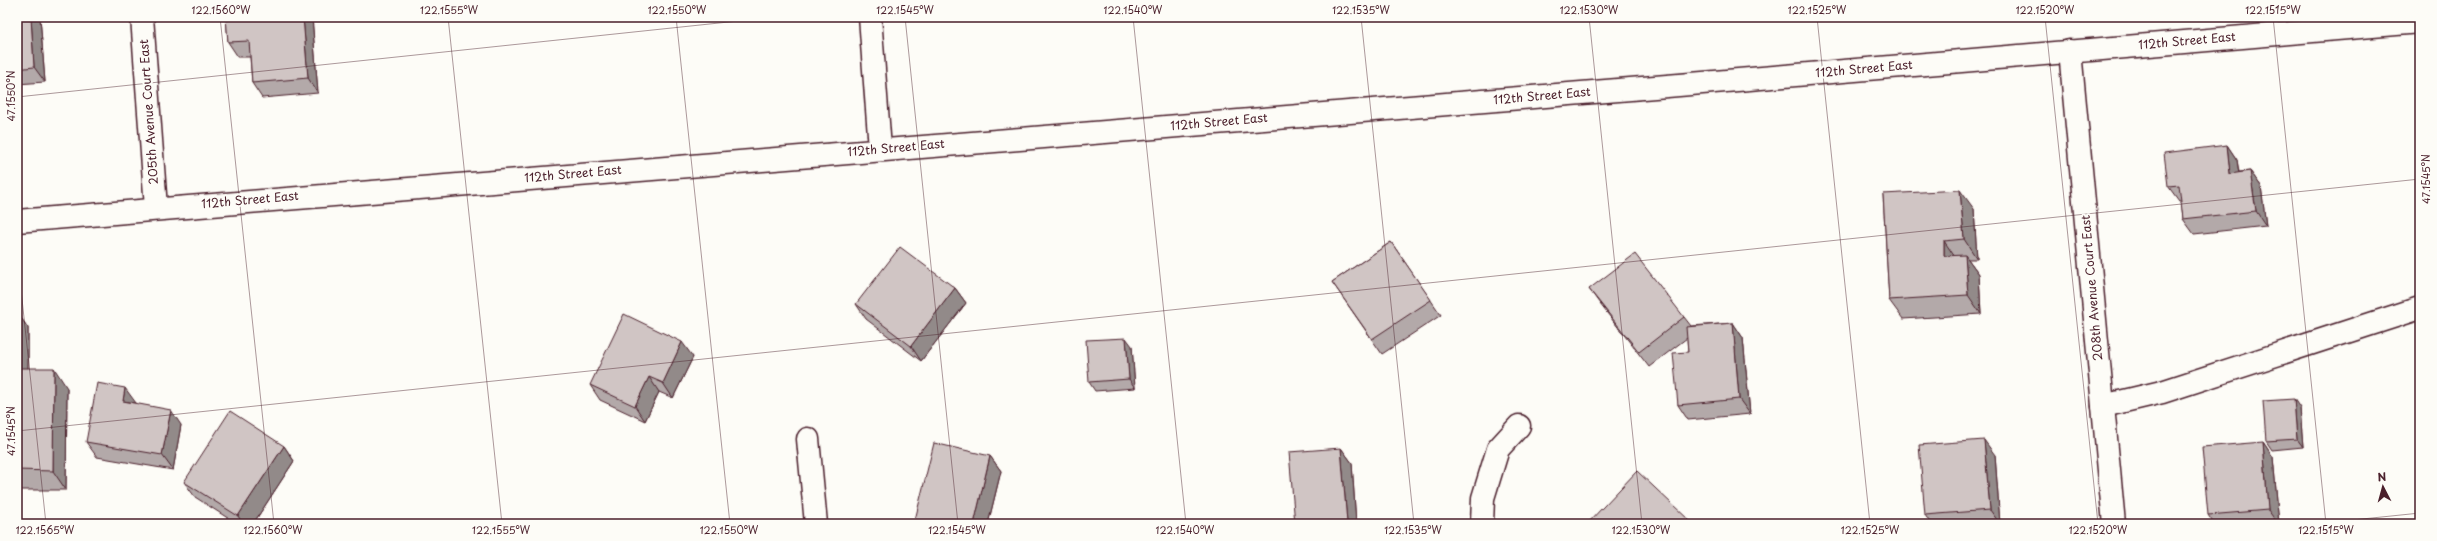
<svg xmlns="http://www.w3.org/2000/svg" width="2437" height="541" font-family="'Playpen Sans',sans-serif">
  <rect width="100%" height="100%" fill="#fdfcf7"/>
  <filter id="ink" filterUnits="userSpaceOnUse"><feTurbulence type="fractalNoise" baseFrequency=".025" numOctaves="2"/><feDisplacementMap in="SourceGraphic" scale="8" xChannelSelector="R" yChannelSelector="G"/><feConvolveMatrix kernelMatrix="1 2 1 2 8 2 1 2 1" color-interpolation-filters="sRGB"/></filter>
  <g filter="url(#ink)">
    <g fill="none" stroke-linecap="round" stroke-linejoin="round">
      <defs>
        <polyline id="lane" points="2103,406 2162,392 2420,308"/>
        <g id="street">
          <polyline points="142,17 156,208"/>
          <polyline points="870,17 880,149"/>
          <polyline points="2070,51 2114,524"/>
          <polyline points="808,439 816,524"/>
          <polyline points="1482,524 1483,498 1498,449 1519,426"/>
        </g>
        <polyline id="secondary" points="17,221 1667,86 2420,22"/>
      </defs>
      <!-- lane casing -->
      <use href="#lane" stroke="#4a1f2b" stroke-width="25"/>
      <!-- street casing -->
      <use href="#street" stroke="#4a1f2b" stroke-width="25"/>
      <!-- secondary casing -->
      <use href="#secondary" stroke="#4a1f2b" stroke-width="25"/>
      <!-- lane -->
      <use href="#lane" stroke="#fdfcf7" stroke-width="22"/>
      <!-- street -->
      <use href="#street" stroke="#fdfcf7" stroke-width="22"/>
      <!-- secondary -->
      <use href="#secondary" stroke="#fdfcf7" stroke-width="22"/>
    </g>
    <!-- wall -->
    <g fill="#b3a9a9" stroke="#4a1f2b">
      <polygon points="17,17 40,17 45,82 17,84"/>
      <polygon points="226,17 312,17 318,93 262,98 252,83 250,57 238,57 228,42"/>
      <polygon points="2227,145 2237,160 2239,172 2250,171 2261,186 2266,226 2194,234 2183,219 2181,201 2179,201 2168,186"/>
      <polygon points="1883,194 1974,209 1977,259 1968,259 1979,274 1981,314 1903,319 1889,300"/>
      <polygon points="1391,242 1441,315 1382,354 1332,282"/>
      <polygon points="955,288 966,303 921,361 866,319 856,304"/>
      <polygon points="1589,289 1684,317 1691,326 1733,323 1743,338 1750,414 1688,420 1678,405 1688,352 1687,338 1649,367 1600,304"/>
      <polygon points="17,312 28,328 28,368 67,388 66,490 17,490"/>
      <polygon points="1132,346 1135,388 1095,391 1089,382"/>
      <polygon points="693,357 673,398 659,392 645,421 600,400 590,385"/>
      <polygon points="136,403 181,425 173,470 97,457 86,442"/>
      <polygon points="2300,408 2303,447 2272,450 2266,441"/>
      <polygon points="2263,442 2273,457 2279,524 2214,524 2208,515"/>
      <polygon points="284,446 294,461 253,524 237,524 195,497 184,482"/>
      <polygon points="1341,448 1352,463 1356,524 1295,524"/>
      <polygon points="1995,455 2000,524 1931,524 1925,515"/>
      <polygon points="990,456 1001,471 988,524 918,524 915,520"/>
    </g>
    <!-- shaded-wall -->
    <g fill="#928a89" stroke="#4a1f2b">
      <polygon points="31,17 40,17 45,82 34,67"/>
      <polygon points="303,17 312,17 318,93 308,78"/>
      <polygon points="2227,145 2237,160 2241,189 2230,174"/>
      <polygon points="2250,171 2261,186 2266,226 2256,211"/>
      <polygon points="1960,190 1974,209 1977,259 1964,239"/>
      <polygon points="1944,241 1957,260 1944,256"/>
      <polygon points="1965,255 1979,274 1981,314 1968,295"/>
      <polygon points="955,288 966,303 921,361 911,346"/>
      <polygon points="17,312 28,328 28,387 17,372"/>
      <polygon points="1733,323 1743,338 1750,414 1739,399"/>
      <polygon points="1126,338 1132,346 1135,388 1129,379"/>
      <polygon points="682,342 693,357 673,398 663,383"/>
      <polygon points="54,368 67,388 66,490 53,471"/>
      <polygon points="649,377 659,392 645,421 635,406"/>
      <polygon points="125,388 136,403 123,401"/>
      <polygon points="2294,399 2300,408 2303,447 2297,439"/>
      <polygon points="171,410 181,425 173,470 162,455"/>
      <polygon points="1984,440 1995,455 2000,524 1990,510"/>
      <polygon points="2263,442 2273,457 2279,524 2278,524 2268,510"/>
      <polygon points="284,446 294,461 253,524 243,524 238,516"/>
      <polygon points="1341,448 1352,463 1356,524 1348,524 1347,523"/>
      <polygon points="990,456 1001,471 988,524 974,524"/>
    </g>
    <!-- building -->
    <g fill="#d0c5c4" stroke="#4a1f2b">
      <polygon points="17,17 31,17 34,67 17,69"/>
      <polygon points="226,17 303,17 308,78 252,83 249,41 228,42"/>
      <polygon points="2227,145 2230,174 2250,171 2256,211 2183,219 2179,185 2168,186 2164,153"/>
      <polygon points="1960,190 1964,239 1944,241 1944,256 1965,255 1968,295 1889,300 1883,194"/>
      <polygon points="1391,242 1431,300 1372,339 1332,282"/>
      <polygon points="900,247 955,288 911,346 856,304"/>
      <polygon points="1635,254 1684,317 1639,352 1589,289"/>
      <polygon points="624,314 682,342 663,383 649,377 635,406 590,385"/>
      <polygon points="1733,323 1739,399 1678,405 1673,353 1688,352 1686,327"/>
      <polygon points="1126,338 1129,379 1089,382 1086,340"/>
      <polygon points="17,368 54,368 53,471 17,470"/>
      <polygon points="97,383 125,388 123,401 171,410 162,455 86,442"/>
      <polygon points="2294,399 2297,439 2266,441 2263,401"/>
      <polygon points="230,411 284,446 238,516 184,482"/>
      <polygon points="1984,440 1990,510 1925,515 1919,445"/>
      <polygon points="2263,442 2268,510 2208,515 2202,447"/>
      <polygon points="934,443 990,456 974,524 930,524 915,520"/>
      <polygon points="1341,448 1347,523 1329,524 1295,524 1289,452"/>
      <polygon points="1637,471 1690,521 1687,524 1587,524"/>
    </g>
  </g>
  <!-- ticks -->
  <path fill="none" stroke="#4a1f2b" stroke-width="1" stroke-opacity="0.45" d="M220 17 274 524M448 17 502 524M676 17 730 524M905 17 958 524M1133 17 1186 524M1361 17 1414 524M1589 17 1642 524M1817 17 1870 524M2045 17 2098 524M2273 17 2326 524M17 97 776 17M17 252 46 524M17 431 2420 179M2314 524 2420 513"/>
  <g text-anchor="middle" stroke-width="4" stroke-linejoin="round" paint-order="stroke">
    <!-- street labels -->
    <g font-size="12" fill="#4a1f2b" stroke="#fdfcf7">
      <text transform="translate(2187 41) rotate(-5)" y="4">112th Street East</text>
      <text transform="translate(1864 69) rotate(-5)" y="4">112th Street East</text>
      <text transform="translate(1542 96) rotate(-5)" y="4">112th Street East</text>
      <text transform="translate(149 112) rotate(-94)" y="4">205th Avenue Court East</text>
      <text transform="translate(1219 122) rotate(-5)" y="4">112th Street East</text>
      <text transform="translate(896 148) rotate(-5)" y="4">112th Street East</text>
      <text transform="translate(573 174) rotate(-5)" y="4">112th Street East</text>
      <text transform="translate(250 200) rotate(-5)" y="4">112th Street East</text>
      <text transform="translate(2092 288) rotate(-95)" y="4">208th Avenue Court East</text>
    </g>
  </g>
  <!-- margin -->
  <rect width="2437" height="541" fill="none" stroke="#fdfcf7" stroke-width="44"/>
  <!-- north arrow -->
  <g transform="translate(2383 487) rotate(354)" stroke="#fdfcf7" stroke-width="3" paint-order="stroke">
  <path d="M0-3L7 15L0 10L-7 15Z" fill="#4a1f2b"/>
  <text y="-6" font-size="11" font-weight="bold" text-anchor="middle" fill="#4a1f2b">N</text>
  </g>
  <rect x="22" y="22" width="2393" height="497" fill="none" stroke="#4a1f2b" stroke-width="1.5"/>
  <g font-size="10" text-anchor="middle" fill="#4a1f2b">
    <text x="221" y="14">122.1560°W</text>
    <text x="449" y="14">122.1555°W</text>
    <text x="677" y="14">122.1550°W</text>
    <text x="905" y="14">122.1545°W</text>
    <text x="1133" y="14">122.1540°W</text>
    <text x="1361" y="14">122.1535°W</text>
    <text x="1589" y="14">122.1530°W</text>
    <text x="1817" y="14">122.1525°W</text>
    <text x="2045" y="14">122.1520°W</text>
    <text x="2273" y="14">122.1515°W</text>
    <text transform="translate(11 96) rotate(-90)" y="4">47.1550°N</text>
    <text transform="translate(2426 179) rotate(-90)" y="4">47.1545°N</text>
    <text transform="translate(11 431) rotate(-90)" y="4">47.1545°N</text>
    <text x="45" y="534">122.1565°W</text>
    <text x="273" y="534">122.1560°W</text>
    <text x="501" y="534">122.1555°W</text>
    <text x="729" y="534">122.1550°W</text>
    <text x="957" y="534">122.1545°W</text>
    <text x="1185" y="534">122.1540°W</text>
    <text x="1413" y="534">122.1535°W</text>
    <text x="1641" y="534">122.1530°W</text>
    <text x="1870" y="534">122.1525°W</text>
    <text x="2098" y="534">122.1520°W</text>
    <text x="2326" y="534">122.1515°W</text>
  </g>
</svg>
